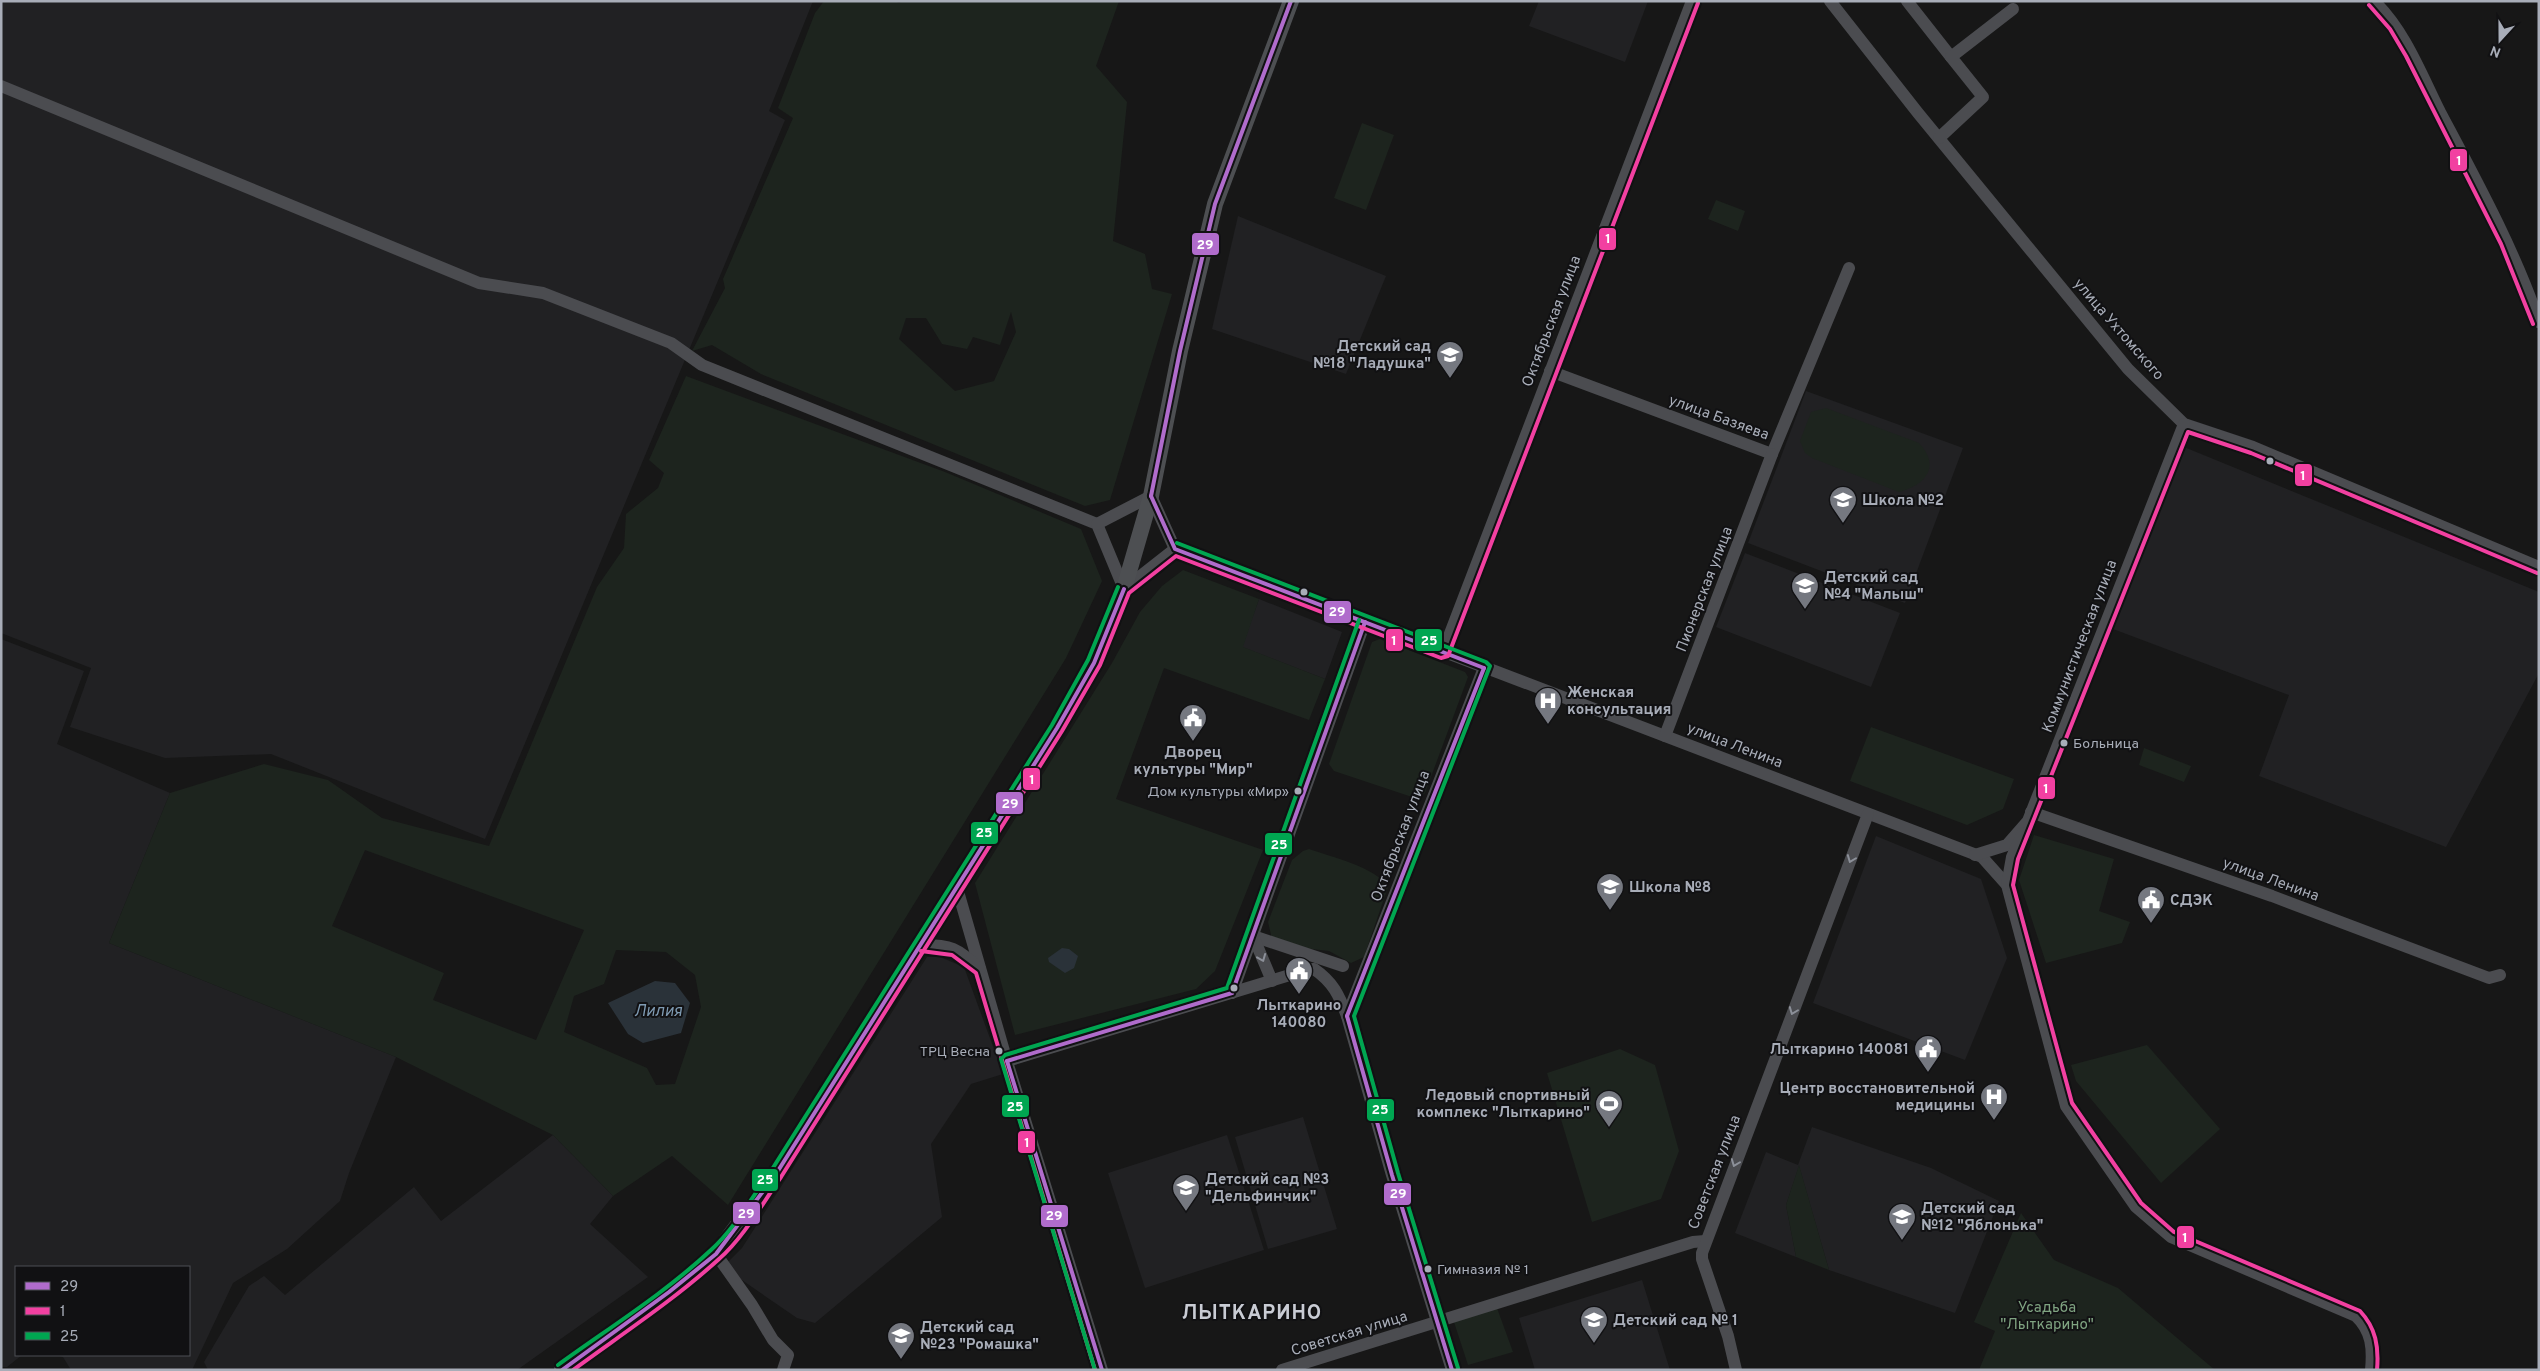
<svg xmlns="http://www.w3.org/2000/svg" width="2540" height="1371" font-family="Overpass,sans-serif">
  <rect width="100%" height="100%" fill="#171717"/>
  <!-- built -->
  <g fill="#212123">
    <polygon points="1,1 813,1 769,111 785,120 485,839 271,754 165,758 70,727 91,668 1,633"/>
    <polygon points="1539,1 1648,1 1625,62 1529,26"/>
    <polygon points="1238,216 1386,276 1346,374 1212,329"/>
    <polygon points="1806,391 1963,448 1905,603 1748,543"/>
    <polygon points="2184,447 2539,592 2539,673 2446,847 2259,776 2289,695 2113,629"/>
    <polygon points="1745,553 1900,613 1871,687 1716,627"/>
    <polygon points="1259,599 1342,632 1325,679 1242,647"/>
    <polygon points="1,639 84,671 57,744 170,793 109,943 396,1057 349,1173 340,1201 287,1249 233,1283 192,1370 71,1370 63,1357 57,1355 189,1355 189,1267 16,1267 16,1355 22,1355 7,1367 1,1367"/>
    <polygon points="1876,836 1981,879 2007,958 1965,1060 1813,1003"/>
    <polygon points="927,957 940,957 964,967 1003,1074 971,1084 931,1144 942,1217 815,1323 797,1318 723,1267 742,1248"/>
    <polygon points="1303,1117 1337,1229 1268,1249 1235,1137"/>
    <polygon points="1812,1127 1931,1168 1999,1201 1955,1313 1829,1270 1799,1166 1786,1205 1796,1257 1735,1233 1766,1152 1798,1165"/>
    <polygon points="553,1135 613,1196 590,1224 648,1277 517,1370 208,1370 204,1362 249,1286 264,1276 285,1295 414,1187 441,1221"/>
    <polygon points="1227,1135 1264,1250 1145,1288 1108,1173"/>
    <polygon points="1642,1280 1670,1370 1535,1370 1519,1318"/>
  </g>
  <!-- green -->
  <g fill="#1d241e" fill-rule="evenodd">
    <path d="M824 1H895L899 3 902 1H1119L1096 66 1127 102 1113 241 1145 254 1152 289 1172 294 1110 500 1085 506 761 374 712 345 692 351 725 288 723 279 793 118 778 108 815 13ZM1011 312 1016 332 994 381 955 391 899 339 906 318H926L942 344 967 349 973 337 1000 345Z"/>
    <polygon points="1362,123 1394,135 1366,210 1334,198"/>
    <polygon points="1716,200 1745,211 1738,231 1708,219"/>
    <path d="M686 376 945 472 1081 529 1102 581 1066 658 728 1205 672 1156 613 1196 553 1135 396 1057 109 943 170 793 264 764 328 780 382 818 489 846 597 587 624 548 626 514 658 488 664 473 649 460ZM365 850 584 930 536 1040 433 1000 444 973 332 926ZM616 950 666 952 695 975 701 1007 675 1084 656 1085 647 1068 564 1032 574 996 604 984Z"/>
    <path d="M1826 408 1919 443C1941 466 1926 485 1899 492L1812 458 1805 453 1800 441 1811 412Z"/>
    <polygon points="1183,570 1259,599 1243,647 1325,679 1309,720 1164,668 1116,799 1263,850 1215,971 1196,989 1015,1035 975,883 1112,663 1140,612 1162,586"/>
    <polygon points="1380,639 1465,672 1468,677 1425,793 1418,799 1334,771 1329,764 1372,642"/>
    <polygon points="1871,727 2014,779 2003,809 1967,825 1850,781"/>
    <polygon points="2144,748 2191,766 2184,782 2139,765"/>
    <polygon points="2034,835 2114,859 2099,911 2130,922 2122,943 2046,963 2019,880"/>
    <path d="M1309 849C1331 857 1376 867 1388 887L1364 957 1351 963 1329 951 1285 946 1272 939 1268 922 1292 860 1303 851Z"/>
    <polygon points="2147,1045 2220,1129 2161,1183 2076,1081 2071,1065"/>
    <polygon points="1620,1049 1655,1065 1679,1151 1661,1199 1592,1222 1547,1073"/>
    <polygon points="1799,1165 1829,1270 1796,1257 1786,1205"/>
    <polygon points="2021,1213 2054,1260 2118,1288 2215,1370 1979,1370 1995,1331 1974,1322"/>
    <polygon points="1497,1308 1513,1352 1468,1365 1454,1322"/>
  </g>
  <!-- water -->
  <g fill="#2a3239">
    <polygon points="1062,948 1069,949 1078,956 1074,968 1065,973 1049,962 1048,958"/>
    <polygon points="655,981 675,983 690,1003 681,1033 643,1043 628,1034 608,1003"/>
  </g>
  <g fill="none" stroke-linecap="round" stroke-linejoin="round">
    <!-- minor -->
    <g stroke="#4b4c50" stroke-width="12">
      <polyline points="1830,1 1918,113 2128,369 2184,424 2253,447 2539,567"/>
      <polyline points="1907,1 1951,57"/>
      <path d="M2374 1C2405 31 2421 74 2440 112 2476 180 2514 249 2539 322"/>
      <polyline points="1,86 479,283 543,293 671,343 702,365 1097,524 1124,589 1175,549"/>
      <polyline points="1939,138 1983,97 1951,57 2013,9"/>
      <polyline points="1550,371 1772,454 1849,268"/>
      <path d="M1097 524 1151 496 1175 549 1982 857 2007 885 2066 1106 2136 1207 2171 1237 2356 1316C2372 1331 2373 1349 2371 1370"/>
      <polyline points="1443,652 1692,1"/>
      <polyline points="1665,736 1772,454"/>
      <polyline points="2031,812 2272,896 2489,978 2500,975"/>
      <polyline points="1975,855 2007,845 2028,821 2184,424"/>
      <polyline points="2007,885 2012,857 2023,833"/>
      <polyline points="957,888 1008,1065 1102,1370"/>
      <polyline points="1253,936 1343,966"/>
      <polyline points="1253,936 1272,981"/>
      <path d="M921 945C953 945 956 948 980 969"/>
      <polyline points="1232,993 1365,622"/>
      <polyline points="1347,1016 1484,668"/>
      <path d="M1007 1061 1303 971 1314 969C1333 982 1339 995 1347 1016L1392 1175 1452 1370"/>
      <polyline points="716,1254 752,1305 773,1340 788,1355 783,1370"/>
      <polyline points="1282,1370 1693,1242 1705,1241"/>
      <polyline points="1736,1370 1728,1336 1702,1259 1702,1253 1868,814"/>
    </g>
    <!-- major -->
    <polyline stroke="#4d4f52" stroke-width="16" points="562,1370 669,1292 716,1254 776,1174 1057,728 1094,663 1124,589 1151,496 1180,351 1215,204 1291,1"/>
    <defs>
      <g id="bus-1">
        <polyline points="1151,496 1180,351 1215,204 1291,1"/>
        <polyline points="1151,496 1175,549 1484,668"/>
        <polyline points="1232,993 1365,622"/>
        <polyline points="1347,1016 1484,668"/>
        <polyline points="1347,1016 1392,1175 1452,1370"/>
        <polyline points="1007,1061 1102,1370"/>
        <polyline points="1007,1061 1232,993"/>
        <polyline points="562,1370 669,1292 716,1254 776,1174 1057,728 1094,663 1124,589"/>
      </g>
      <g id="bus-2">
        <polyline points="2369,5 2390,29 2406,56 2501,244 2533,324"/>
        <polyline points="921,951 952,955 976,973 1095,1370"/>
        <path d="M573 1370C622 1334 674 1300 719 1259 744 1237 762 1204 781 1177L1062 731 1100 665 1129 593 1176 556 1441 658 1448 656 1698 3"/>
        <path d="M2377 1370C2379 1347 2376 1328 2360 1311L2174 1232 2141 1203 2072 1103 2013 885 2018 859 2188 432 2251 453 2537 573"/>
      </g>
      <g id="bus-3">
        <polyline points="1177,543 1486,662 1490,666 1354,1016 1398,1173 1458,1368"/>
        <path d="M558 1365C609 1328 665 1293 711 1250 735 1228 752 1197 771 1171L1052 725 1088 660 1118 587"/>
        <polyline points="1095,1370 1001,1059 1005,1055 1227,988 1359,620"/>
      </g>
    </defs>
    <!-- bus-1 casing -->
    <use href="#bus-1" stroke="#111113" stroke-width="8"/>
    <!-- bus-2 casing -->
    <use href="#bus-2" stroke="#111113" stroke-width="8"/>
    <!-- bus-3 casing -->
    <use href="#bus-3" stroke="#111113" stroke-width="8"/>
    <!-- bus-1 -->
    <use href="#bus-1" stroke="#b06ccc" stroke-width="4"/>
    <!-- bus-2 -->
    <use href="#bus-2" stroke="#f240a1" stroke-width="4"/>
    <!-- bus-3 -->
    <use href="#bus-3" stroke="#00a651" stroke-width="4"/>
  </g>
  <!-- one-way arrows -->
  <defs><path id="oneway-chevron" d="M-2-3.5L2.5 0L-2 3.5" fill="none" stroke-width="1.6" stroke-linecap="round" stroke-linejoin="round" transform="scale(1.25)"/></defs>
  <g stroke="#8c9099">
    <use href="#oneway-chevron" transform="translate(1851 859) rotate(111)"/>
    <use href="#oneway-chevron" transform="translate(1262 958) rotate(68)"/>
    <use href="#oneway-chevron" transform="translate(1793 1011) rotate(111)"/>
    <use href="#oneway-chevron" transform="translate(1735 1163) rotate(111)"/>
  </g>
  <!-- icons -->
  <defs>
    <symbol id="school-pin" viewBox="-11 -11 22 30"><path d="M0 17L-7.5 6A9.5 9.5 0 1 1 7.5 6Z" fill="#757880" stroke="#111113"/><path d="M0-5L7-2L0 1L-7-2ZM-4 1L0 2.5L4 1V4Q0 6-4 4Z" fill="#fff"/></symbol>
    <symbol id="hospital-pin" viewBox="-11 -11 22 30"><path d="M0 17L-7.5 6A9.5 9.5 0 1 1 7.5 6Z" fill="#757880" stroke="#111113"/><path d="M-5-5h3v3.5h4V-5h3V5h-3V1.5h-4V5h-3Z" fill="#fff"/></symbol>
    <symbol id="civic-pin" viewBox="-11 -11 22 30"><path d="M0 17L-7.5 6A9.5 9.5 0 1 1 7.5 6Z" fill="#757880" stroke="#111113"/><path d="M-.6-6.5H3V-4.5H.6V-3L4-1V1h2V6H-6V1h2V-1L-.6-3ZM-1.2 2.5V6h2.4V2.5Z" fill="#fff"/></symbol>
    <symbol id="stadium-pin" viewBox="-11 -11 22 30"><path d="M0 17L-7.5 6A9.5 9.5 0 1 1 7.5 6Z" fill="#757880" stroke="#111113"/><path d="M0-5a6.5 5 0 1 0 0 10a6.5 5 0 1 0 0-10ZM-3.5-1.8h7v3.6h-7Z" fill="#fff"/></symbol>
  </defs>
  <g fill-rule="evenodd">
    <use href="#school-pin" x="1434" y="339" width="32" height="43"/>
    <use href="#school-pin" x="1827" y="484" width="32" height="43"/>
    <use href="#school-pin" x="1789" y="570" width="32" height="43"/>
    <use href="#hospital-pin" x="1532" y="685" width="32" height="43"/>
    <use href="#civic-pin" x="1177" y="702" width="32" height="43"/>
    <use href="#school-pin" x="1594" y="871" width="32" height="43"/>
    <use href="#civic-pin" x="2135" y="884" width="32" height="43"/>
    <use href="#civic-pin" x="1283" y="955" width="32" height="43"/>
    <use href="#civic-pin" x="1912" y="1033" width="32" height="43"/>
    <use href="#hospital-pin" x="1978" y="1081" width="32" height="43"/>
    <use href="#stadium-pin" x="1593" y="1088" width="32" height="43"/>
    <use href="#school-pin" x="1170" y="1172" width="32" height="43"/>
    <use href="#school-pin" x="1886" y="1201" width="32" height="43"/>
    <use href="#school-pin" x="1578" y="1304" width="32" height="43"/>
    <use href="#school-pin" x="885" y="1320" width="32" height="43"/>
  </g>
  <!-- markers -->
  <g fill="#a8adb8" stroke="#111113" stroke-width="2">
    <circle cx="2270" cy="461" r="4.5"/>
    <circle cx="1304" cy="592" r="4.5"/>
    <circle cx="2064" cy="743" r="4.5"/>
    <circle cx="1298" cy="791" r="4.5"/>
    <circle cx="1234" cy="988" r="4.5"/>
    <circle cx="999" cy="1051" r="4.5"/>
    <circle cx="1428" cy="1269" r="4.5"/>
  </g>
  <g text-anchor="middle" stroke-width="4" stroke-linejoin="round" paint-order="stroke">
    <!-- bus labels -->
    <g font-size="14" fill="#a8adb8" stroke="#111113" text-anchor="start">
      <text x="2073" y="748">Больница</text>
      <text x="1289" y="796" text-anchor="end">Дом культуры «Мир»</text>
      <text x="990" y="1056" text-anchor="end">ТРЦ Весна</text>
      <text x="1437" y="1274">Гимназия № 1</text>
    </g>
    <!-- street labels -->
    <g font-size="15" fill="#a8adb8" stroke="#111113">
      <text transform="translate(1551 321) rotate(-69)" y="5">Октябрьская улица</text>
      <text transform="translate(2119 329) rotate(49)" y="5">улица Ухтомского</text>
      <text transform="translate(1719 417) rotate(20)" y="5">улица Базяева</text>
      <text transform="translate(1704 589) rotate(-69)" y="5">Пионерская улица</text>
      <text transform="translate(2079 646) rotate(-69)" y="5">Коммунистическая улица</text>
      <text transform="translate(1735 745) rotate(21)" y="5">улица Ленина</text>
      <text transform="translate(1400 836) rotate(-69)" y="5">Октябрьская улица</text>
      <text transform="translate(2271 879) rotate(20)" y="5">улица Ленина</text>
      <text transform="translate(1714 1172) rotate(-69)" y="5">Советская улица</text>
      <text transform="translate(1349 1333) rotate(-17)" y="5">Советская улица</text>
    </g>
    <!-- poi labels -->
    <g font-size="15" font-weight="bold" fill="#a8adb8" stroke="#111113" text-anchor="start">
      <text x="1431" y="351" text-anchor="end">Детский сад<tspan x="1431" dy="17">№18 "Ладушка"</tspan></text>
      <text x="1862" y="505">Школа №2</text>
      <text x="1824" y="582">Детский сад<tspan x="1824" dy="17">№4 "Малыш"</tspan></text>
      <text x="1567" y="697">Женская<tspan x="1567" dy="17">консультация</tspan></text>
      <text x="1193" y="757" text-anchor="middle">Дворец<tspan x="1193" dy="17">культуры "Мир"</tspan></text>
      <text x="1629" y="892">Школа №8</text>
      <text x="2170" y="905">СДЭК</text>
      <text x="1299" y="1010" text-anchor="middle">Лыткарино<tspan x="1299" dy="17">140080</tspan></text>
      <text x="1909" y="1054" text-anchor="end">Лыткарино 140081</text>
      <text x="1975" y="1093" text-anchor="end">Центр восстановительной<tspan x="1975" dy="17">медицины</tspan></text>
      <text x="1590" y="1100" text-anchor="end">Ледовый спортивный<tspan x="1590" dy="17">комплекс "Лыткарино"</tspan></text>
      <text x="1205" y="1184">Детский сад №3<tspan x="1205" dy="17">"Дельфинчик"</tspan></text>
      <text x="1921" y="1213">Детский сад<tspan x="1921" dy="17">№12 "Яблонька"</tspan></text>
      <text x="1613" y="1325">Детский сад № 1</text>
      <text x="920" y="1332">Детский сад<tspan x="920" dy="17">№23 "Ромашка"</tspan></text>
    </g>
    <!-- park labels -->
    <g font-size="15" fill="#7fa381" stroke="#111113">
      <text x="2047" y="1312">Усадьба<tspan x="2047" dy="17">"Лыткарино"</tspan></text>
    </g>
    <!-- water labels -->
    <g font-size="16" font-style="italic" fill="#7f9bb3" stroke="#111113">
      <text x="658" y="1016">Лилия</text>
    </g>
    <!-- district labels -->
    <g font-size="20" font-weight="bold" letter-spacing="1" fill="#c9ccd4" stroke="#111113">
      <text x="1252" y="1319">ЛЫТКАРИНО</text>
    </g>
  </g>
  <g stroke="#111113" stroke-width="2">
    <rect x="2449" y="148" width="19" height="24" rx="5" fill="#f240a1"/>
    <rect x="1598" y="227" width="19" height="24" rx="5" fill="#f240a1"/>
    <rect x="1191" y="232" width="29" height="24" rx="5" fill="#b06ccc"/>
    <rect x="2294" y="463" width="19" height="24" rx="5" fill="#f240a1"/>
    <rect x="1323" y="600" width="29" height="24" rx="5" fill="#b06ccc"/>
    <rect x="1414" y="628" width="29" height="24" rx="5" fill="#00a651"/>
    <rect x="1385" y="628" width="19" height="24" rx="5" fill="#f240a1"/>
    <rect x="1022" y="767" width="19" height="24" rx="5" fill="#f240a1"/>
    <rect x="2037" y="776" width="19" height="24" rx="5" fill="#f240a1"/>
    <rect x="995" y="791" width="29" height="24" rx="5" fill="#b06ccc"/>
    <rect x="970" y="821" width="29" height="24" rx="5" fill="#00a651"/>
    <rect x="1264" y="832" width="29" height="24" rx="5" fill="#00a651"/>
    <rect x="1001" y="1094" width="29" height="24" rx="5" fill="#00a651"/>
    <rect x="1366" y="1098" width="29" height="24" rx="5" fill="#00a651"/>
    <rect x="1017" y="1130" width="19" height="24" rx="5" fill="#f240a1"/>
    <rect x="751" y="1168" width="28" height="24" rx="5" fill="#00a651"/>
    <rect x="1383" y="1182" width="29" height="24" rx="5" fill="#b06ccc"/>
    <rect x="732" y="1201" width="29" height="24" rx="5" fill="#b06ccc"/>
    <rect x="1040" y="1204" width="29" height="24" rx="5" fill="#b06ccc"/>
    <rect x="2176" y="1225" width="19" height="24" rx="5" fill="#f240a1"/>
  </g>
  <g font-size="14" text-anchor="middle" font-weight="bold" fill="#fff">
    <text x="2459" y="165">1</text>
    <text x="1608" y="243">1</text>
    <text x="1205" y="249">29</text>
    <text x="2303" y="480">1</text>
    <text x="1337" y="616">29</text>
    <text x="1429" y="645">25</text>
    <text x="1394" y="645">1</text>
    <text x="1032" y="784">1</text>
    <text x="2046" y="793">1</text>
    <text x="1010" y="808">29</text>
    <text x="984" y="837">25</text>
    <text x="1279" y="849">25</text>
    <text x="1015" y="1111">25</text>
    <text x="1380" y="1114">25</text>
    <text x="1027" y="1147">1</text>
    <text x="765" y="1184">25</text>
    <text x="1398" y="1198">29</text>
    <text x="746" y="1218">29</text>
    <text x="1054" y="1220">29</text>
    <text x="2185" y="1242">1</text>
  </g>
  <!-- border -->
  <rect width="2540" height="1371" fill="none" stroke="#a8adb8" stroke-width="5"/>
  <!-- legend -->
  <rect x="15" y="1266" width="175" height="90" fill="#111113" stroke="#4d4f55"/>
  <rect x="25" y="1282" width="25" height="8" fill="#b06ccc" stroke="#4d4f55"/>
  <text x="60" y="1291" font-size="15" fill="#a8adb8">29</text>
  <rect x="25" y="1307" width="25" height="8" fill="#f240a1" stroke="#4d4f55"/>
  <text x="60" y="1316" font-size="15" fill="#a8adb8">1</text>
  <rect x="25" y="1332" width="25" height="8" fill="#00a651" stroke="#4d4f55"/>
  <text x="60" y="1341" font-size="15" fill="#a8adb8">25</text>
  <!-- north arrow -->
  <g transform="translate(2500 40) rotate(201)" stroke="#111113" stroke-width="4" paint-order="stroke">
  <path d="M0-4L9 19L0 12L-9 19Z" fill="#a8adb8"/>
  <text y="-8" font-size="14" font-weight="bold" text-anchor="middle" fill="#a8adb8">N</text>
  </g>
</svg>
